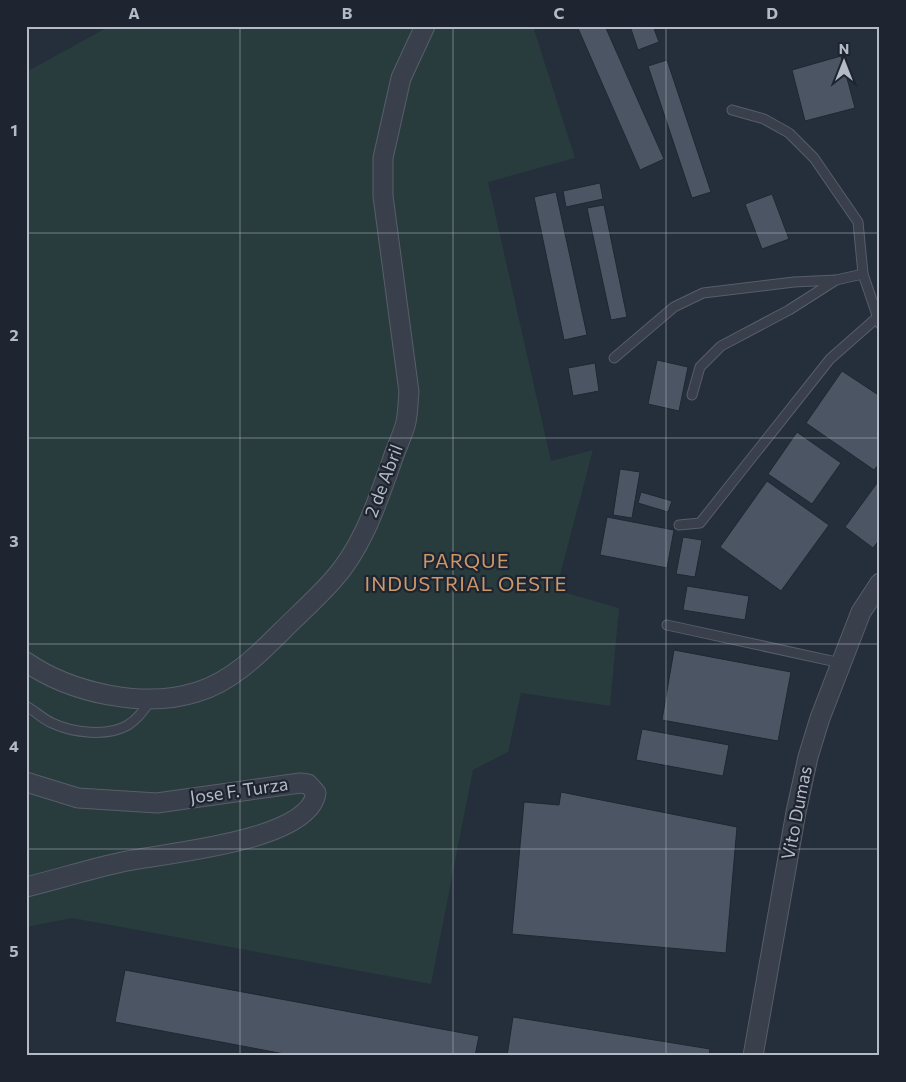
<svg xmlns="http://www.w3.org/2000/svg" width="906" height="1082" font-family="Commissioner,sans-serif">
  <rect width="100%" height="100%" fill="#252e3b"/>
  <!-- green -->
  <polygon fill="#283b3d" points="110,26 533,26 575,158 488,182 551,461 593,450 556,590 619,608 610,706 521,693 508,752 473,770 431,984 72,918 26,927 26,72"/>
  <!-- building -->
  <g fill="#4c5563" stroke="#202732">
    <polygon points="577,26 605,26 664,159 640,170"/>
    <polygon points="630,26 653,26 659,42 638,50"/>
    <polygon points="841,56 855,108 805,121 792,70"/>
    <polygon points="667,60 711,192 692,198 648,66"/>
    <polygon points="600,183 603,199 566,207 563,191"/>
    <polygon points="556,192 587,335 564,340 534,197"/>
    <polygon points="772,194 789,239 762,249 745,204"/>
    <polygon points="604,205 627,317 611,320 587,208"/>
    <polygon points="657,360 688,367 679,411 648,404"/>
    <polygon points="595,363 599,391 573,396 568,368"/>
    <polygon points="842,371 880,396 880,463 874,470 806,423"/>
    <polygon points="797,432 841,463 812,504 768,474"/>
    <polygon points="620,469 640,472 632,518 613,515"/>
    <polygon points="880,479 880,539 873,548 845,527"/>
    <polygon points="767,481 829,525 781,591 720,547"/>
    <polygon points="641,492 672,501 668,512 638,503"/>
    <polygon points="607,517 674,530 667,568 600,555"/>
    <polygon points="683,537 702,540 695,577 676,574"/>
    <polygon points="687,586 749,596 745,620 683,610"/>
    <polygon points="674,650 791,672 778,741 662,720"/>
    <polygon points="642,729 729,745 723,776 636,760"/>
    <polygon points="561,792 737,827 726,953 512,934 524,802 559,805"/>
    <polygon points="125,970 479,1036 475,1056 295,1056 115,1022"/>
    <polygon points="513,1017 710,1049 709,1056 507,1056"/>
  </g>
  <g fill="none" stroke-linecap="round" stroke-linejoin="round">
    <defs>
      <g id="service">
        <polyline points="732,110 764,119 789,133 814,158 858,222 863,274"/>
        <polyline points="614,358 674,307 703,293 794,282 836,280 863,274 880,324"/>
        <polyline points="692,395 700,367 721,346 789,310 836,280"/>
        <polyline points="679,525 700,523 830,359 880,315"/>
        <polyline points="667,625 841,663"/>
        <path d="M26 706C35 711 43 719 52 723 73 733 108 737 128 725 138 719 145 709 151 699"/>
      </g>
      <g id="minor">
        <path d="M26 662C71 693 144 709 197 692 231 682 258 655 282 631 299 614 317 598 333 580 363 547 377 502 392 461 396 448 403 435 406 422 408 412 408 401 409 392L383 196V158L401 78 425 26"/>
        <path d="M26 782 78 798 157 803 300 783 308 784 316 793C309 842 163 853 122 862 90 869 58 879 26 887"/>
        <polyline points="753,1056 796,812 808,757 820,718 861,612 880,583"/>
      </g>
    </defs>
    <!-- service casing -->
    <use href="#service" stroke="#575e69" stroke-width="11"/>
    <!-- minor casing -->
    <use href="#minor" stroke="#575e69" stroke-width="21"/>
    <!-- service -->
    <use href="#service" stroke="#39404b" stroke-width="9"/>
    <!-- minor -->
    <use href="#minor" stroke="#39404b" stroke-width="19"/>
  </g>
  <!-- grid -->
  <path fill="none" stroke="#b4bbc6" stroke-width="1" stroke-opacity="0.55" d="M240 26V1056M453 26V1056M666 26V1056M26 233H880M26 438H880M26 644H880M26 849H880"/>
  <g text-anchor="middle" stroke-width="4.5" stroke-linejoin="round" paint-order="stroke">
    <!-- street labels -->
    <g font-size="18" fill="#b4bbc6" stroke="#1e2530">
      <text transform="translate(384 481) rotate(-69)" y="6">2 de Abril</text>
      <text transform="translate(239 791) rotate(-8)" y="6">Jose F. Turza</text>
      <text transform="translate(797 813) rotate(-79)" y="6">Vito Dumas</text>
    </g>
    <!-- quarter labels -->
    <g font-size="20" letter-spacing="1" fill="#cc976a" stroke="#1e2530">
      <text x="466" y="568">PARQUE<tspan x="466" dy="23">INDUSTRIAL OESTE</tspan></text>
    </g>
  </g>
  <!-- border -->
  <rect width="906" height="1082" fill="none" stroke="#1e2530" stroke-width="55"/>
  <!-- north arrow -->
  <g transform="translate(844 62)" stroke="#1e2530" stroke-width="4" paint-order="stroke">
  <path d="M0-4L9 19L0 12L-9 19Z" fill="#b4bbc6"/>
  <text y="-8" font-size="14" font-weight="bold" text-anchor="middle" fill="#b4bbc6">N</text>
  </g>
  <rect x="28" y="28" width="850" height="1026" fill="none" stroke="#b4bbc6" stroke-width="2"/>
  <g font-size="16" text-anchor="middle" font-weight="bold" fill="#b4bbc6">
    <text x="134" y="19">A</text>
    <text x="347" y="19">B</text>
    <text x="559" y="19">C</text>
    <text x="772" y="19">D</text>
    <text x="14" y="136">1</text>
    <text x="14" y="341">2</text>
    <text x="14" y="547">3</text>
    <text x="14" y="752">4</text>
    <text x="14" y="957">5</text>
  </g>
</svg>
